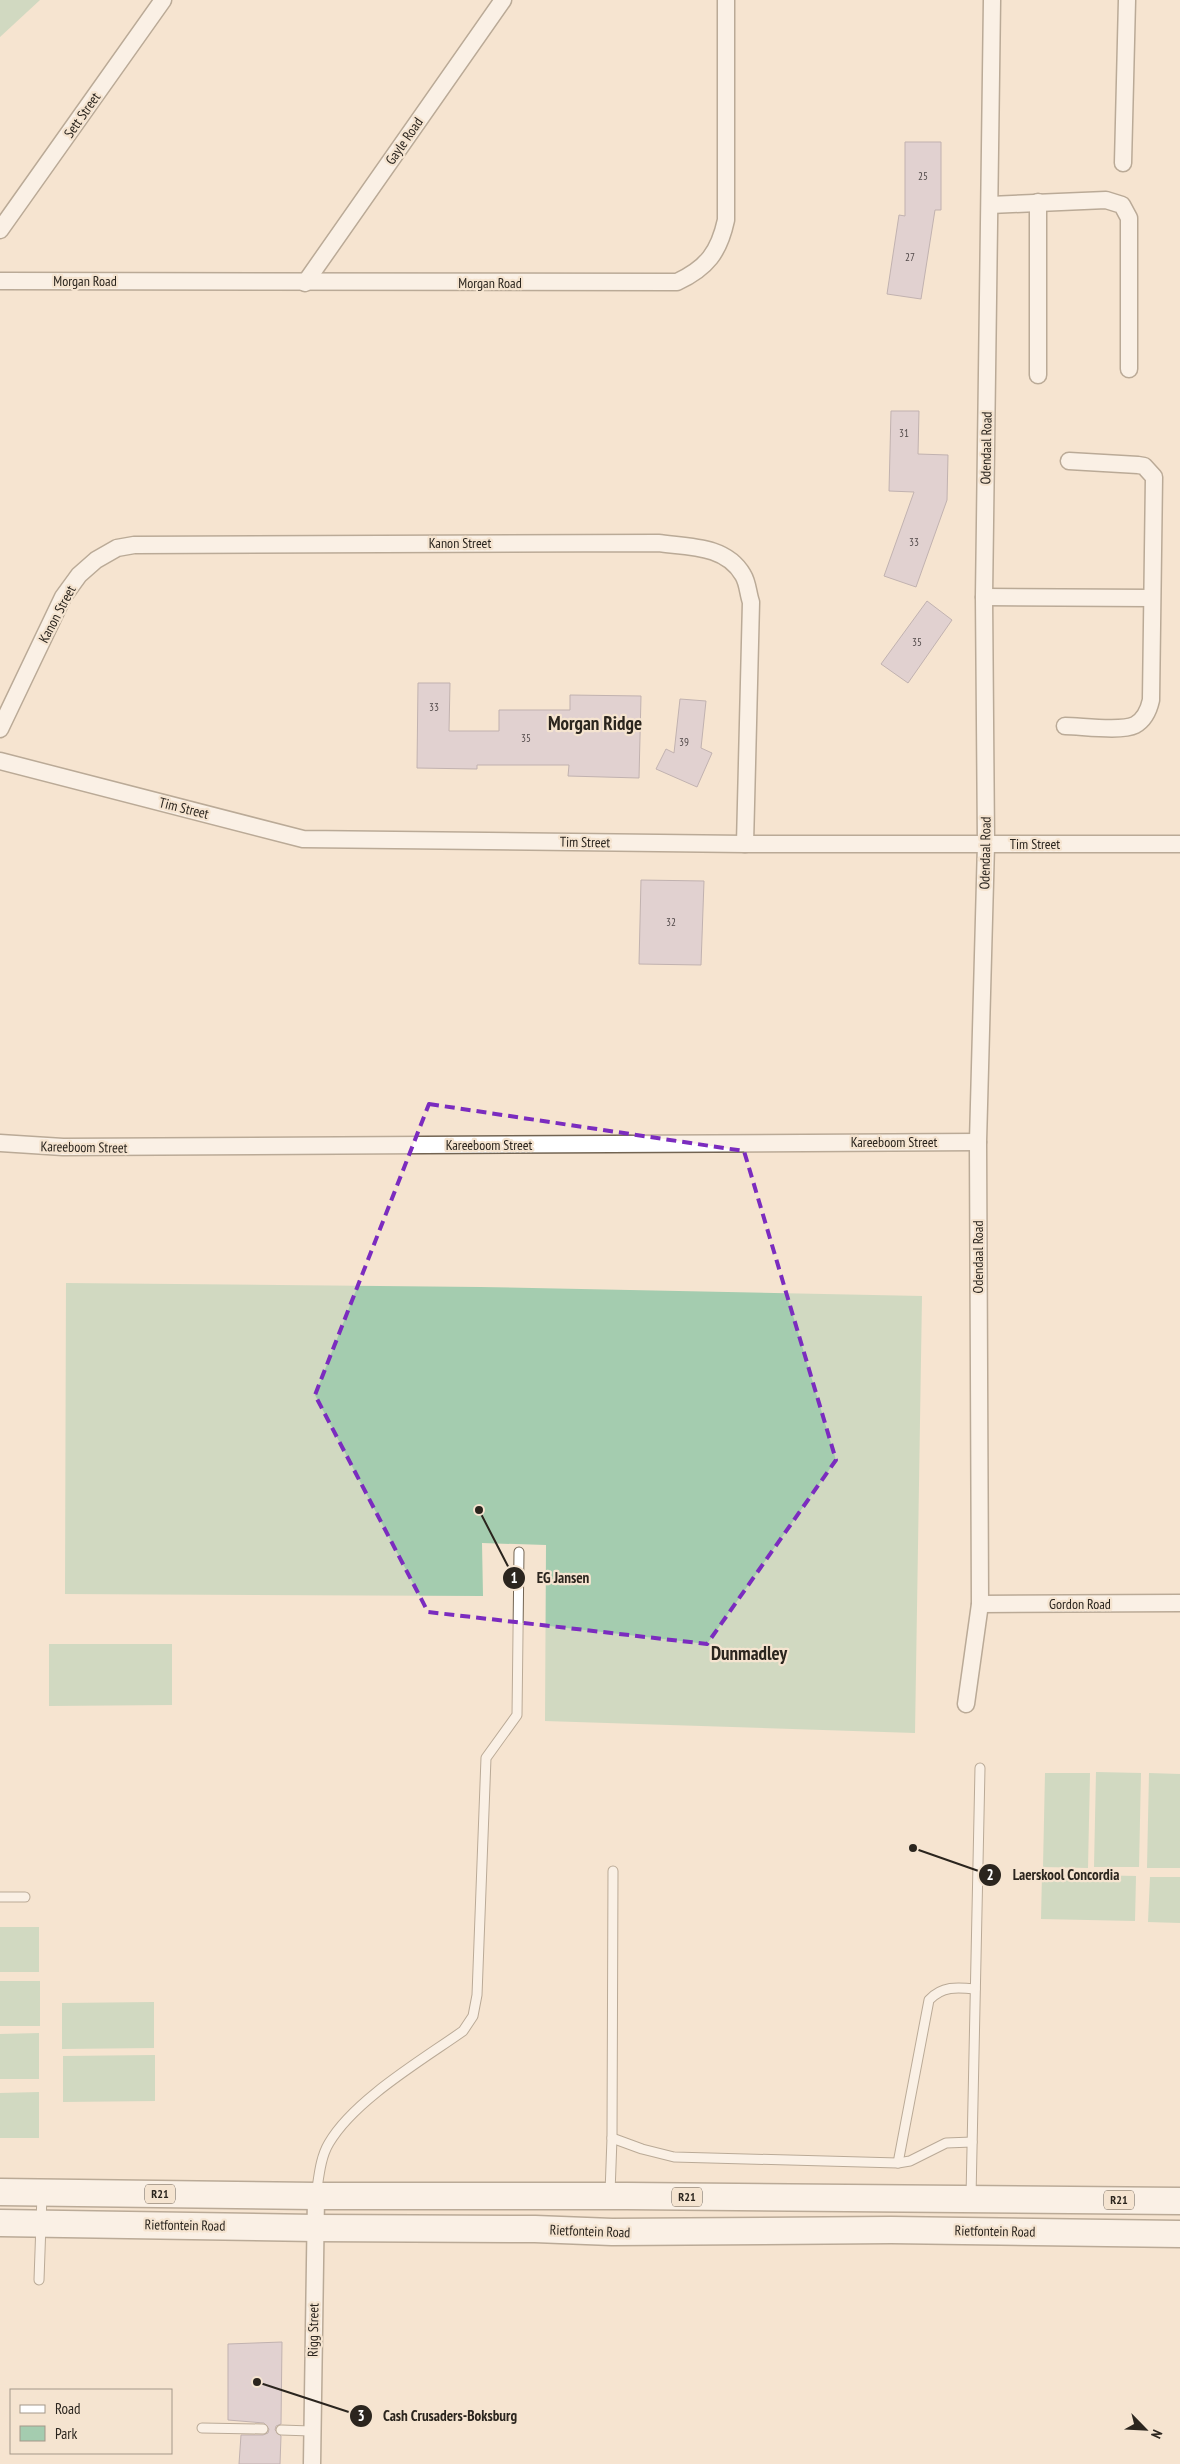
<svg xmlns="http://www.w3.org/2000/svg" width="1180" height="2464" font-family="'PT Sans Narrow',sans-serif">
  <rect width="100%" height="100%" fill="#f5e4d0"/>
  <!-- green -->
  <g fill="#a4ccaf">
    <polygon points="0,0 40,0 0,37"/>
    <polygon points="66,1283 480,1287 922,1296 915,1733 545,1721 546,1545 482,1543 483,1596 65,1594"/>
    <polygon points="49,1644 172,1644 172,1705 49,1706"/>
    <polygon points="1096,1772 1141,1773 1139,1867 1094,1867"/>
    <polygon points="1045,1773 1090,1773 1088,1868 1043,1867"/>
    <polygon points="1149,1773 1180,1774 1180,1868 1147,1868"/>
    <polygon points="1042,1874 1136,1876 1135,1921 1041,1919"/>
    <polygon points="1150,1877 1180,1877 1180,1923 1148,1922"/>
    <rect x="0" y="1927" width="39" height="45"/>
    <rect x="0" y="1981" width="40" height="45"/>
    <polygon points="154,2002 154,2048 62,2049 62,2003"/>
    <polygon points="39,2033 39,2079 0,2079 0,2034"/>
    <polygon points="155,2055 155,2101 63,2102 63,2056"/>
    <polygon points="39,2092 39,2138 0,2138 0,2093"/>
  </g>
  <!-- building -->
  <g fill="#c8bbd0" stroke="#817589">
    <polygon points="905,142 941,142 941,210 935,210 921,299 887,294 899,215 905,216"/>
    <polygon points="891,411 919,411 918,454 948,455 947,500 916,587 884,576 914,492 889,491"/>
    <polygon points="927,601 952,620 908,683 881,664"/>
    <polygon points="418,683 450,683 449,731 499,731 499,710 570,710 570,695 641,696 639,778 568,776 569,765 477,765 477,769 417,768"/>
    <polygon points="680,699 706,701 701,748 712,753 697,787 656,769 666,749 674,753"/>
    <polygon points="641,880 704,881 701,965 639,964"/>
    <polygon points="282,2342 281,2424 276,2426 275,2430 281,2436 280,2464 239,2464 241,2435 263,2435 268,2433 269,2429 264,2423 228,2420 228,2344"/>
  </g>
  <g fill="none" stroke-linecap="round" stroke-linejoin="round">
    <defs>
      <g id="service">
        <polyline points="0,1897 25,1897"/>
        <polyline points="612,2138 642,2149 674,2157 898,2163 910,2161 946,2143 972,2142"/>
        <path d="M898 2163 929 2000C942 1986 957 1987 975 1989"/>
        <polyline points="610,2193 612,2138 613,1871"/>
        <path d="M316 2195C319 2177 320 2158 329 2143 354 2100 422 2060 463 2031L473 2016 477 1995 486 1758 517 1715 519 1552"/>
        <polyline points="971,2197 980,1768"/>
        <polyline points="39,2280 42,2195"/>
        <polyline points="202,2428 263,2429"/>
        <polyline points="281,2430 311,2431"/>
      </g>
      <g id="minor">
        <polyline points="1123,163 1127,0"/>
        <polyline points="990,205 1106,200 1122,205 1129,218 1129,369"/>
        <polyline points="0,230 163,0"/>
        <path d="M0 281 677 282C707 268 719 252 726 220V0"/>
        <polyline points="305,283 503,0"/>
        <polyline points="1038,375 1038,202"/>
        <polyline points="984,597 1151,598"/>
        <path d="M1065 726C1081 726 1121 732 1135 725 1144 720 1149 709 1151 700L1154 477 1144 466 1138 465 1069 461"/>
        <path d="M0 729 63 597 79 575 96 560 117 548 134 545 658 543C688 547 726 545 743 575 748 583 748 594 751 602L745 844"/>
        <polyline points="0,761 303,839 745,844 1180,844"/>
        <polyline points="0,1143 63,1147 978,1142"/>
        <polyline points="980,1604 1180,1603"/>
        <polyline points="966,1704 980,1604 978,1142 986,844 984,597 992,0"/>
        <polyline points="312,2464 316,2196"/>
      </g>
      <g id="primary">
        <polyline points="0,2192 316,2196 627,2196 1180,2201"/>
        <polyline points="0,2223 315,2228 535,2229 612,2232 891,2230 1180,2234"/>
      </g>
    </defs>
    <!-- service casing -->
    <use href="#service" stroke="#726452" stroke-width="11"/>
    <!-- minor casing -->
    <use href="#minor" stroke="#726452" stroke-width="19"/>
    <!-- primary casing -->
    <use href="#primary" stroke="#726452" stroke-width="29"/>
    <!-- service -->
    <use href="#service" stroke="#fff" stroke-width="9"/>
    <!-- minor -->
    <use href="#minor" stroke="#fff" stroke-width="16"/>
    <!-- primary -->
    <use href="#primary" stroke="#fff" stroke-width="26"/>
  </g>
  <!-- marked area -->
  <path d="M0 0H1180V2464H0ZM429 1104 744 1151 836 1460 707 1644 428 1612 315 1395Z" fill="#f5e4d0" fill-opacity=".55" fill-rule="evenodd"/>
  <path fill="none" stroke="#7b2cbf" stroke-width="4" stroke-dasharray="10 6" stroke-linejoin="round" d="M429 1104 744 1151 836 1460 707 1644 428 1612 315 1395Z"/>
  <g text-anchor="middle" stroke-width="4.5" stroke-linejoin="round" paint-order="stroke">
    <!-- number labels -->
    <g font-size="11" fill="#524a4a">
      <text x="923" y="180">25</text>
      <text x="910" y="261">27</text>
      <text x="904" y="437">31</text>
      <text x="914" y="546">33</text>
      <text x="917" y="646">35</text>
      <text x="434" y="711">33</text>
      <text x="526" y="742">35</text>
      <text x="684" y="746">39</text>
      <text x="671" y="926">32</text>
    </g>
    <!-- shield labels -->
    <g fill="#f5e4d0" stroke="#685e53" stroke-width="1">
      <rect x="145" y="2184.5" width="30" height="19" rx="4"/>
      <rect x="672" y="2187.5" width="30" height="19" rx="4"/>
      <rect x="1104" y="2190.5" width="30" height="19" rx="4"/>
    </g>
    <g font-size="12" font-weight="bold" fill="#2b251e">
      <text x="160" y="2198">R21</text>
      <text x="687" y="2201">R21</text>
      <text x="1119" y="2204">R21</text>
    </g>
    <!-- street labels -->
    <g font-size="14" fill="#2b251e" stroke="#f5e4d0">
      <text transform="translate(82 115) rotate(-55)" y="5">Sett Street</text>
      <text transform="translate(404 141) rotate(-55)" y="5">Gayle Road</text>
      <text x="85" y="286">Morgan Road</text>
      <text x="490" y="288">Morgan Road</text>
      <text transform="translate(986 448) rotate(-89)" y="5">Odendaal Road</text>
      <text x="460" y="548">Kanon Street</text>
      <text transform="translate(57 614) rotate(-62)" y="5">Kanon Street</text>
      <text transform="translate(184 808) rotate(14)" y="5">Tim Street</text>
      <text transform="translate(585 842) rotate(1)" y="5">Tim Street</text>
      <text x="1035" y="849">Tim Street</text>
      <text transform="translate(985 853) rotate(-89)" y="5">Odendaal Road</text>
      <text x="894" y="1147">Kareeboom Street</text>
      <text x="489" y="1150">Kareeboom Street</text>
      <text transform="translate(84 1147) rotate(1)" y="5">Kareeboom Street</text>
      <text transform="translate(978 1257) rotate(-90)" y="5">Odendaal Road</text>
      <text x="1080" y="1609">Gordon Road</text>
      <text transform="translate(185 2225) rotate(1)" y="5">Rietfontein Road</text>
      <text transform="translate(590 2231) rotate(2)" y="5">Rietfontein Road</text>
      <text transform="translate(995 2231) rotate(1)" y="5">Rietfontein Road</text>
      <text transform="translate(313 2330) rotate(-89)" y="5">Rigg Street</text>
    </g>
    <!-- district labels -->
    <g font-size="19" font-weight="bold" fill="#2b251e" stroke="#f5e4d0">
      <text x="595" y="730">Morgan Ridge</text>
      <text x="749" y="1660">Dunmadley</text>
    </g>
  </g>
  <!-- callouts -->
  <path fill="none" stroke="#2b251e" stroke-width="2" d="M479 1510L514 1578M913 1848L990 1875M257 2382L361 2416"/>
  <g fill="#2b251e" stroke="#f5e4d0" stroke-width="2">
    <circle cx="479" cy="1510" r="5"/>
    <circle cx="913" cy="1848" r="5"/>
    <circle cx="257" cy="2382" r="5"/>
    <circle cx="514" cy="1578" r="12"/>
    <circle cx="990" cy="1875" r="12"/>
    <circle cx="361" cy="2416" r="12"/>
  </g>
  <g font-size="15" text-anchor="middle" font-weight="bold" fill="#fff">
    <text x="514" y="1583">1</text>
    <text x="990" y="1880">2</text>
    <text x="361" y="2421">3</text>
  </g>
  <g font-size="15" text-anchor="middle" font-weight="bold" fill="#2b251e" stroke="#f5e4d0" stroke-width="4.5" stroke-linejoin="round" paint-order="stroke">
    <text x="563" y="1583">EG Jansen</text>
    <text x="1066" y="1880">Laerskool Concordia</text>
    <text x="450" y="2421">Cash Crusaders-Boksburg</text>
  </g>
  <!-- legend -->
  <rect x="10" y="2389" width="162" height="65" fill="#f5e4d0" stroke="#a49889"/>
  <rect x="20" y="2405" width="25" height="8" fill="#ffffff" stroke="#a49889"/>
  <text x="55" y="2414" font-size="15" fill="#2b251e">Road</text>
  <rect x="20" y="2426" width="25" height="15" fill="#a4ccaf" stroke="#a49889"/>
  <text x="55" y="2439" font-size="15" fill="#2b251e">Park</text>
  <!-- north arrow -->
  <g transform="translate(1145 2429) rotate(114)" stroke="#f5e4d0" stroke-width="4" paint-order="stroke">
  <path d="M0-4L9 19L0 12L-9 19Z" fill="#2b251e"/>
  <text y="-8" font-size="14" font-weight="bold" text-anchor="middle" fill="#2b251e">N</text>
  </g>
</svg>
